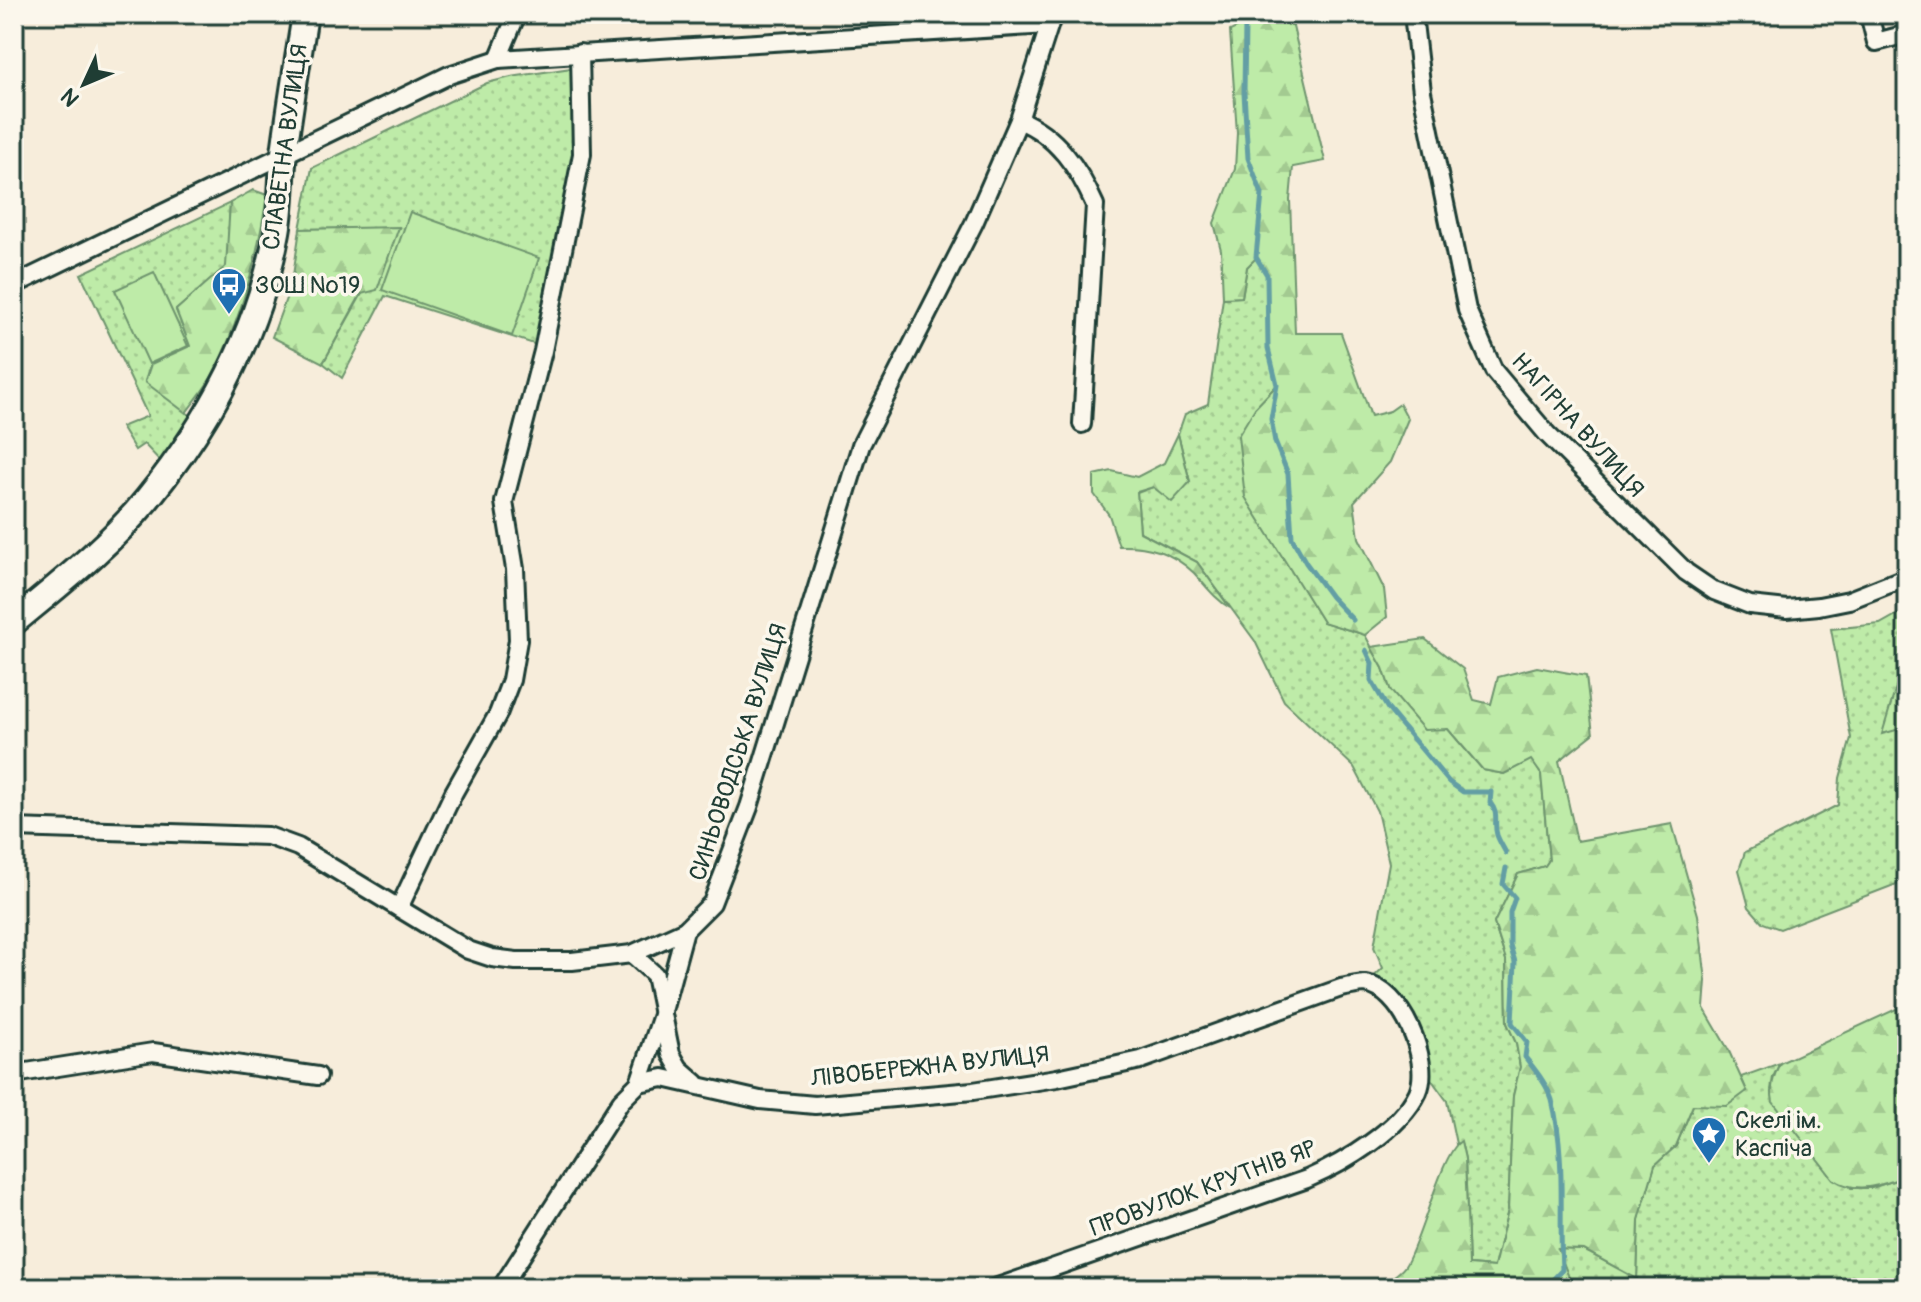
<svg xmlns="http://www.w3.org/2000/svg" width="1921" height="1302" font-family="Pangolin,sans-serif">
  <defs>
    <pattern id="grass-dots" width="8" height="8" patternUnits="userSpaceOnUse" patternTransform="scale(2)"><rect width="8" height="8" fill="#beeba8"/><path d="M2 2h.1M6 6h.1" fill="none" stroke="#a3ca91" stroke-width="1.8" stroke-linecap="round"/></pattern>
    <pattern id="forest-firs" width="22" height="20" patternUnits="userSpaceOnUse" patternTransform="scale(2)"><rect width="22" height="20" fill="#beeba8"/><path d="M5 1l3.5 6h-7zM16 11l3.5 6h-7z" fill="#a3ca91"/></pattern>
  </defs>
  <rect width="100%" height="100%" fill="#f7eddb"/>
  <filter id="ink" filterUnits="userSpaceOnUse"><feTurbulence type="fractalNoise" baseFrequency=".0125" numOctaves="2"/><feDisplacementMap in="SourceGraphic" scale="16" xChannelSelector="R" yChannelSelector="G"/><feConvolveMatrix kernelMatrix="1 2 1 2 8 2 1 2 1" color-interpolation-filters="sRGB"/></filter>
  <g filter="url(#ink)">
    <!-- grass -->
    <g fill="url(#grass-dots)" stroke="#6e946e" stroke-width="2">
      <polygon points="578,67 580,154 540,346 385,296 342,378 323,363 399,228 300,229 312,168 487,83 511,77"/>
      <polygon points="230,203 227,266 176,310 190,346 151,364 145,381 195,419 162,463 144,444 135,450 121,427 148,416 81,274"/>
      <polygon points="1256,257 1267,275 1268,348 1277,385 1255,408 1292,571 1323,622 1365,635 1383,668 1391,691 1448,729 1483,770 1504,774 1531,759 1541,774 1549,860 1545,866 1518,874 1494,923 1506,960 1507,1023 1516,1043 1520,1067 1513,1096 1508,1210 1494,1267 1469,1265 1465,1159 1461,1142 1456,1144 1447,1101 1423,1068 1403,1017 1366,984 1383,968 1374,947 1389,863 1377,811 1354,767 1284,701 1255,641 1197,562 1140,532 1137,493 1153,487 1190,482 1178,434 1185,414 1208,404 1223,298 1242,297 1247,267"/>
      <polygon points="1907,609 1907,880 1780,929 1763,923 1749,907 1739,870 1745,852 1838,805 1840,778 1851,738 1831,629 1880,624"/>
      <polygon points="1780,1063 1773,1077 1771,1090 1851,1188 1872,1188 1907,1176 1907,1288 1573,1288 1557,1249 1584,1250 1637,1278 1639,1219 1655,1165 1676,1146 1693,1105 1747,1091 1741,1077"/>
    </g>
    <!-- forest -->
    <g fill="url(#forest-firs)" stroke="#6e946e" stroke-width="2">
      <polygon points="1265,14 1290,14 1325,161 1293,167 1290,200 1295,333 1341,333 1371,416 1390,411 1400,404 1408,419 1390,462 1354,502 1359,538 1384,589 1387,617 1365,635 1323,622 1245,497 1238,436 1255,408 1277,385 1268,348 1267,275 1256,258 1247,267 1242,297 1223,298 1221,250 1214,223 1235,169 1237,133 1230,31"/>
      <path d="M253 190 267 195C258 256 242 317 214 372 207 387 195 400 186 413L145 382 151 364 190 346 176 310 226 266 230 203Z"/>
      <polygon points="399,227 377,290 361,294 323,363 272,337 292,282 300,229"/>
      <path d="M1178 434 1190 482 1172 502 1153 487 1137 492 1140 532 1197 562 1230 608C1215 599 1206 586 1194 573 1172 552 1148 545 1119 546L1109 515 1094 494V475L1112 471 1137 477 1164 463Z"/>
      <path d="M1425 639 1463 669 1474 700 1491 704 1498 677 1537 667 1586 676 1593 734 1559 761 1577 841 1672 824 1698 915 1706 981 1704 1008 1728 1049 1747 1091 1727 1106 1693 1105 1676 1146 1655 1165 1639 1220 1637 1279 1584 1250 1558 1249 1573 1288H1375C1384 1282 1399 1275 1405 1266 1421 1242 1441 1153 1461 1141L1465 1159 1469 1265 1494 1267 1508 1210 1513 1096 1520 1067 1516 1043 1507 1023 1506 960 1494 923 1518 874 1545 866 1549 860 1541 774 1531 760 1504 774 1483 770 1448 729 1424 730 1391 691 1383 668 1371 647Z"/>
      <polygon points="1900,674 1907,680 1907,727 1882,734"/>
      <path d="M1907 1004V1176C1882 1185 1857 1195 1833 1179L1773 1102C1770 1087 1773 1077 1780 1063Z"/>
    </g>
    <!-- pitch -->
    <g fill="#beeba8" stroke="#6e946e" stroke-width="2">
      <polygon points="410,212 539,258 512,336 382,290"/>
      <polygon points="154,272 188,346 149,364 115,290"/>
    </g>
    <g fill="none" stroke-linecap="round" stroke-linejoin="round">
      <!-- stream -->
      <g stroke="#639ea4" stroke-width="5">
        <polyline points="1245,24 1244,93 1248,158 1262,194 1256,257 1267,275 1268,348 1277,385 1271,419 1275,442 1288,474 1292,538 1306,563 1331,597 1353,620"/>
        <path d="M1366 650 1372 663 1371 680 1388 709 1449 782 1463 792H1491L1490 803C1500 814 1493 822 1497 835 1499 841 1503 847 1506 853"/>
        <path d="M1506 868 1503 884 1515 898 1510 912V945L1515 962 1512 1023 1527 1042 1525 1057C1535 1070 1547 1084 1552 1100 1566 1156 1559 1214 1562 1270L1545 1288"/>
      </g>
      <defs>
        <g id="minor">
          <polyline points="1413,14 1422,92 1467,310 1494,371 1547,434 1686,572 1714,591 1750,605 1787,609 1819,606 1849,600 1907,577"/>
          <polyline points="1869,14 1876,42 1907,34"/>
          <polyline points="498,59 517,14"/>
          <path d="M1019 120C1057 135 1079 169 1095 205L1082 424"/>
          <polyline points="14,285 449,75 498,59 1049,25"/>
          <polyline points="14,828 268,836 298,847 468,950 492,958 516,961 572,961 632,954 685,930 712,903 749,807 861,445 974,223 1019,120 1053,14"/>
          <polyline points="399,908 454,792 498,714 511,680 518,640 515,569 504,502 543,351 582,154 580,53"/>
          <polyline points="632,954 655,975 671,1054 679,1068 696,1083"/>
          <polyline points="14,1074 153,1052 318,1076"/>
          <polyline points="639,1083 662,1015 685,930"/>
          <path d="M501 1288 621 1101 639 1083 663 1078 760 1100 815 1105 973 1091 1057 1078 1141 1060 1341 988C1348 987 1358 984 1365 984 1401 988 1432 1061 1418 1092 1400 1130 1344 1163 1307 1179L995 1288"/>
        </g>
        <path id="secondary" d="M14 622C60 584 110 545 148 498 211 420 259 331 277 232 282 206 281 179 284 153 290 106 298 60 305 14"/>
      </defs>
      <!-- minor casing -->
      <use href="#minor" stroke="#1f3d34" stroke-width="22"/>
      <!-- secondary casing -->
      <use href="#secondary" stroke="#1f3d34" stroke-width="30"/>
      <!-- minor -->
      <use href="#minor" stroke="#fbf7ec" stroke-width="16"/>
      <!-- secondary -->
      <use href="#secondary" stroke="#fbf7ec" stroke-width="24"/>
    </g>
  </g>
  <!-- icons -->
  <defs>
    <symbol id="bus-pin" viewBox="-11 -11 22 30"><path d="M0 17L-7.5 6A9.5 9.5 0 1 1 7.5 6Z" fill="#1f6fb2" stroke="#fbf7ec"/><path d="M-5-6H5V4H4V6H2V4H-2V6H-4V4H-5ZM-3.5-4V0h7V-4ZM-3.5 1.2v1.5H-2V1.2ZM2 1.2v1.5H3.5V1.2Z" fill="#fff"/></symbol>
    <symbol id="sight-pin" viewBox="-11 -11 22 30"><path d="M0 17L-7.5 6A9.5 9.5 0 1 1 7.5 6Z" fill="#1f6fb2" stroke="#fbf7ec"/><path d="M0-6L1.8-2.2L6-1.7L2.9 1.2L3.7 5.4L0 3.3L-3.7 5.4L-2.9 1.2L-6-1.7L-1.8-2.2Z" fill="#fff"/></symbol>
  </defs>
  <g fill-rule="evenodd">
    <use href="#bus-pin" x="209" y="265" width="40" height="54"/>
    <use href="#sight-pin" x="1689" y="1114" width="40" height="54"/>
  </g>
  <g text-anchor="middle" stroke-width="7" stroke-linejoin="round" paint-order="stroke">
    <!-- street labels -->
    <g font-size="24" fill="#1f3d34" stroke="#fbf7ec">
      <text transform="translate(285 147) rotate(-82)" y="8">СЛАВЕТНА ВУЛИЦЯ</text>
      <text transform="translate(1578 425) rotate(48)" y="8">НАГІРНА ВУЛИЦЯ</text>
      <text transform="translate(738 752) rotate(-72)" y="8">СИНЬОВОДСЬКА ВУЛИЦЯ</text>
      <text transform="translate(930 1066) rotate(-6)" y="8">ЛІВОБЕРЕЖНА ВУЛИЦЯ</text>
      <text transform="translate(1203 1188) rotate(-20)" y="8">ПРОВУЛОК КРУТНІВ ЯР</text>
    </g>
    <!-- poi labels -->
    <g font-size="24" fill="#1f3d34" stroke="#fbf7ec" text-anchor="start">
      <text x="255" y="293">ЗОШ №19</text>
      <text x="1735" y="1128">Скелі ім.<tspan x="1735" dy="28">Каспіча</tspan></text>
    </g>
  </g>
  <!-- margin -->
  <rect width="1921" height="1302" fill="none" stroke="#fbf7ec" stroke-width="48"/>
  <rect x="24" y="24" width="1873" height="1254" fill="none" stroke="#1f3d34" stroke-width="3" filter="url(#ink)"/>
  <!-- north arrow -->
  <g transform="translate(84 84) rotate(226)" stroke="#fbf7ec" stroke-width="6" paint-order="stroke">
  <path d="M0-6L14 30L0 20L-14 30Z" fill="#1f3d34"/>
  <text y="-12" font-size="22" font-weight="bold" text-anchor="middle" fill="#1f3d34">N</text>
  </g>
</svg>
